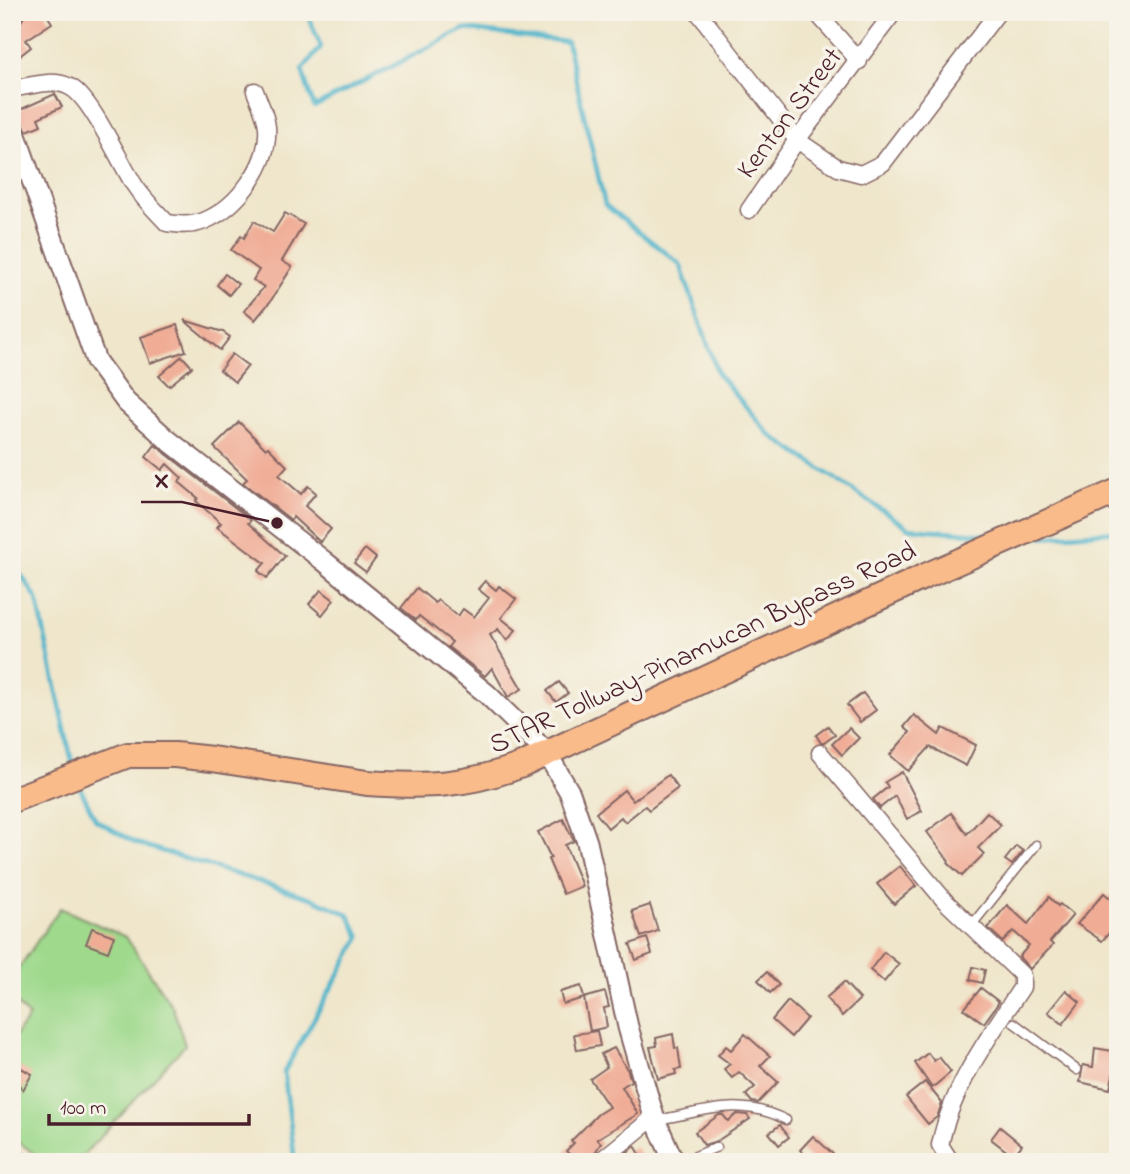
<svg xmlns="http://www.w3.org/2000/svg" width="1130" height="1174" font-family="'Indie Flower',sans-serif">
  <rect width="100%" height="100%" fill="#f7f3e8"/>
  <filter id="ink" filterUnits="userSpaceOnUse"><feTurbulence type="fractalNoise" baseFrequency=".0143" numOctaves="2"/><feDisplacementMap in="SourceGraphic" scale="14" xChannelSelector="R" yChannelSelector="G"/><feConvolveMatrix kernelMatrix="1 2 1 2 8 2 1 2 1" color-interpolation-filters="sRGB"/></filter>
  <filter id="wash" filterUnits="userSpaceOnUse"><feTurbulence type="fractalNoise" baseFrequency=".00686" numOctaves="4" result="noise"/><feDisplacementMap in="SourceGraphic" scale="28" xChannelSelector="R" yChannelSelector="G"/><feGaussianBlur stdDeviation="1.57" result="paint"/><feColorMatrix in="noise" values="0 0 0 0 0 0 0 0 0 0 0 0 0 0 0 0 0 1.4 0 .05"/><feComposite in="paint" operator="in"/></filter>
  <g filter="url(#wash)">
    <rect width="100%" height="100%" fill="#efe6cb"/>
    <!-- green -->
    <polygon fill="#9ed98c" stroke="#747c5c" stroke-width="2" points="60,908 126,937 173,1008 185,1045 77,1162 45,1162 12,1137 12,1040 29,1017 12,999 12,978"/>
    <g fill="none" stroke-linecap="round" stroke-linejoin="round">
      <!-- stream -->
      <g stroke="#4db4cb" stroke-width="4.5">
        <polyline points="307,12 321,47 302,70 314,107 464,29 567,42 605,205 680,264 718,374 770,435 909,528 991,535"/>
        <polyline points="1042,537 1118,531"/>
        <polyline points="12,566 22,576 37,599 73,767"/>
        <polyline points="77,782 96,820 136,843 311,898 348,914 360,937 284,1072 295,1162"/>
      </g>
    </g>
    <g id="blocks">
      <!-- building -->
      <g fill="#f0ac95">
        <polygon points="27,12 45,12 52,23 26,40 31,47 12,62 12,26 20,23"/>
        <polygon points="55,94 62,107 38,118 41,125 27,131 17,111"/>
        <polygon points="285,213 304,224 282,261 292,267 270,302 255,320 244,311 264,287 253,280 259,270 231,250 241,236 244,238 254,221 273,232"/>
        <polygon points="225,274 238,284 229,295 217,285"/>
        <polygon points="184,320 223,332 230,337 220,350"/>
        <polygon points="177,325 186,351 150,363 141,337"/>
        <polygon points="232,354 248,366 235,382 220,370"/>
        <polygon points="182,356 192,367 169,386 159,376"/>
        <polygon points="239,422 266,449 268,447 287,466 279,475 301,494 308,486 316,493 305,506 331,529 320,542 293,517 291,520 243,483 247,479 214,447"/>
        <polygon points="155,445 251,520 248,523 285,556 267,578 258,571 265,563 217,527 221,523 196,501 198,498 179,482 182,478 167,464 162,470 146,457"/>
        <polygon points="365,549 376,558 366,572 354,563"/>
        <polygon points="485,581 496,590 499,586 516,599 501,618 516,630 507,641 498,629 490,635 522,689 508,697 492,668 485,676 448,647 452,642 419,616 416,620 401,608 417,588 435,603 438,600 458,616 463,609 474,617 489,598 478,589"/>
        <polygon points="321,590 334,600 322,615 309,604"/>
        <polygon points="559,682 568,693 556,702 547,691"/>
        <polygon points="863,693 876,710 860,722 847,705"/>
        <polygon points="914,715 939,735 943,728 976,745 966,766 930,747 908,771 890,755 910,732 904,727"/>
        <polygon points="828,726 835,735 824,743 821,743 816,735"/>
        <polygon points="849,728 859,738 842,755 832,744"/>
        <polygon points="902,772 922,811 907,819 895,796 880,808 873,799 888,787 885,782"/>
        <polygon points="668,775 678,788 649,810 645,806 625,822 621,817 608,828 596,813 624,790 633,801"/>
        <polygon points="987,812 1001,825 978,848 984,854 962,876 948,863 949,861 927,832 951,813 967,834"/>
        <polygon points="563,819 574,841 565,845 582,886 563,894 548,859 551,858 538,832"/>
        <polygon points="1016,846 1023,851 1012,865 1005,860"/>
        <polygon points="900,866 916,886 894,904 877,884"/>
        <polygon points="1118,885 1118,923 1102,941 1077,924 1104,893 1110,898"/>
        <polygon points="1049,897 1058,906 1060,904 1073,915 1050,942 1053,945 1030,969 1019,957 1029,945 1013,931 1003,942 988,928 1007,905 1028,924"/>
        <polygon points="650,905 658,931 641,937 632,911"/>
        <polygon points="92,928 114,936 108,952 86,944"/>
        <polygon points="647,938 652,954 636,960 630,944"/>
        <polygon points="884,952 899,964 884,982 870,970"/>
        <polygon points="973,967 985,970 982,983 970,980"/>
        <polygon points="767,972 779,985 770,993 758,980"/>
        <polygon points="844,982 860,999 842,1016 826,998"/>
        <polygon points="581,986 584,998 605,992 609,1007 604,1008 607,1027 590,1031 584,998 563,1004 560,992"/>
        <polygon points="981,988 999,1002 984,1023 964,1009"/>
        <polygon points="1066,990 1080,1002 1063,1024 1048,1012"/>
        <polygon points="788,1001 807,1018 791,1037 772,1020"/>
        <polygon points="597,1031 600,1046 577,1050 574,1034"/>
        <polygon points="673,1034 675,1048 678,1048 681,1069 675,1070 676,1074 658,1079 650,1047 657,1046 656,1038"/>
        <polygon points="745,1034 770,1056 760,1066 778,1082 758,1103 752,1102 746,1095 755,1087 739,1072 732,1078 724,1069 730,1064 718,1055 726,1046 731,1050"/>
        <polygon points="614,1048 628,1071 631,1081 622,1087 638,1114 597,1139 601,1143 589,1162 577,1162 566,1151 574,1143 571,1141 598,1114 609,1107 590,1079 607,1067 601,1054"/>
        <polygon points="1095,1048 1118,1052 1118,1067 1115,1066 1110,1089 1080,1082 1083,1065 1093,1067"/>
        <polygon points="928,1053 934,1061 939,1057 951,1072 932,1088 915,1063"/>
        <polygon points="12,1063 32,1074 23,1090 18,1083 12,1081"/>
        <polygon points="925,1082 942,1103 937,1117 928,1124 906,1097"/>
        <polygon points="737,1114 747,1115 750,1119 717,1141 704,1145 695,1132 719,1115 723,1115 728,1121"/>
        <polygon points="780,1125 789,1137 779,1145 769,1133"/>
        <polygon points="1000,1127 1022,1145 1013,1156 991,1139"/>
        <polygon points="813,1136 833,1154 826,1162 813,1162 800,1150"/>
        <polygon points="12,1145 32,1162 12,1162"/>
        <polygon points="635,1146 642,1157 635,1162 616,1162"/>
      </g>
    </g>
  </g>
  <g filter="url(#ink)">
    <use href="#blocks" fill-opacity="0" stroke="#846563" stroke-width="2"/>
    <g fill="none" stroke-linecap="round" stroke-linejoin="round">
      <defs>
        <g id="service">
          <polyline points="12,182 25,168"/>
          <polyline points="971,926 1036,845"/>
          <polyline points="1014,1023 1077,1070"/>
          <polyline points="12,1088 14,1088"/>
          <path d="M657 1120C705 1112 739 1096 786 1120"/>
          <polyline points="681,1162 717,1147"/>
        </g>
        <g id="minor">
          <polyline points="698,12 797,140 838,168 861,174 883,163 998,12"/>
          <polyline points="816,12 859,61"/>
          <polyline points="12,16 15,12"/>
          <path d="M12 89C31 86 52 78 70 87 91 97 121 165 135 186 144 200 156 211 167 223 180 225 192 226 204 221 238 207 270 164 267 127 266 115 259 102 255 91"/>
          <polyline points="749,210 797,140 894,12"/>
          <path d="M820 753 945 901 1022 975V987C989 1037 952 1086 940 1145L951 1162"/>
          <polyline points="599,1162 654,1117"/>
        </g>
        <polyline id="tertiary" points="12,124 96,361 126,402 168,440 324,561 487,694 546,752 570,793 587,842 628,1027 654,1117 674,1162"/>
        <path id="primary" d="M12 800 128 755H175L212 759 367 783C425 787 467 786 522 765L921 578 1118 491"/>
      </defs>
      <!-- service casing -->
      <use href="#service" stroke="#846563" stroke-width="11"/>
      <!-- minor casing -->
      <use href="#minor" stroke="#846563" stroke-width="19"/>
      <!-- tertiary casing -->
      <use href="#tertiary" stroke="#846563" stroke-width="23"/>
      <!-- primary casing -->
      <use href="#primary" stroke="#846563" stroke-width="28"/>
      <!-- service -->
      <use href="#service" stroke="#fff" stroke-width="8"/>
      <!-- minor -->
      <use href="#minor" stroke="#fff" stroke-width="16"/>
      <!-- tertiary -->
      <use href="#tertiary" stroke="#fff" stroke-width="19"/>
      <!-- primary -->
      <use href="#primary" stroke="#fabb8b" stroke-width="24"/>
    </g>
  </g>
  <g text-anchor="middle" stroke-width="7" stroke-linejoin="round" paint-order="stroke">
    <!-- street labels -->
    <g font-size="28" fill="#4a1f2b" stroke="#f7f3e8">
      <text transform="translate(788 112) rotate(-53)" y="10">Kenton Street</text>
      <text transform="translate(702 646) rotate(-25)" y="10">STAR Tollway-Pinamucan Bypass Road</text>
    </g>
  </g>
  <!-- callouts -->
  <path fill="none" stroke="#4a1f2b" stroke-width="2.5" d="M277 523L182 502H141"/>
  <circle fill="#4a1f2b" stroke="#f7f3e8" stroke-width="2.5" cx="277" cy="523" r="7"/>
  <g font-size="30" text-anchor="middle" font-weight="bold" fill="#4a1f2b" stroke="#f7f3e8" stroke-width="7" stroke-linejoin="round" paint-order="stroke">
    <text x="162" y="487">x</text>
  </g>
  <!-- margin -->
  <rect width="1130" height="1174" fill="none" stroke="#f7f3e8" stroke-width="42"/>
  <!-- scale -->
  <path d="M49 1114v10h200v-10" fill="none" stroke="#4a1f2b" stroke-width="3.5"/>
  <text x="60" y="1114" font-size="21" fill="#4a1f2b" stroke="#f7f3e8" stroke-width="5" paint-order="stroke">100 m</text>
</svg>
